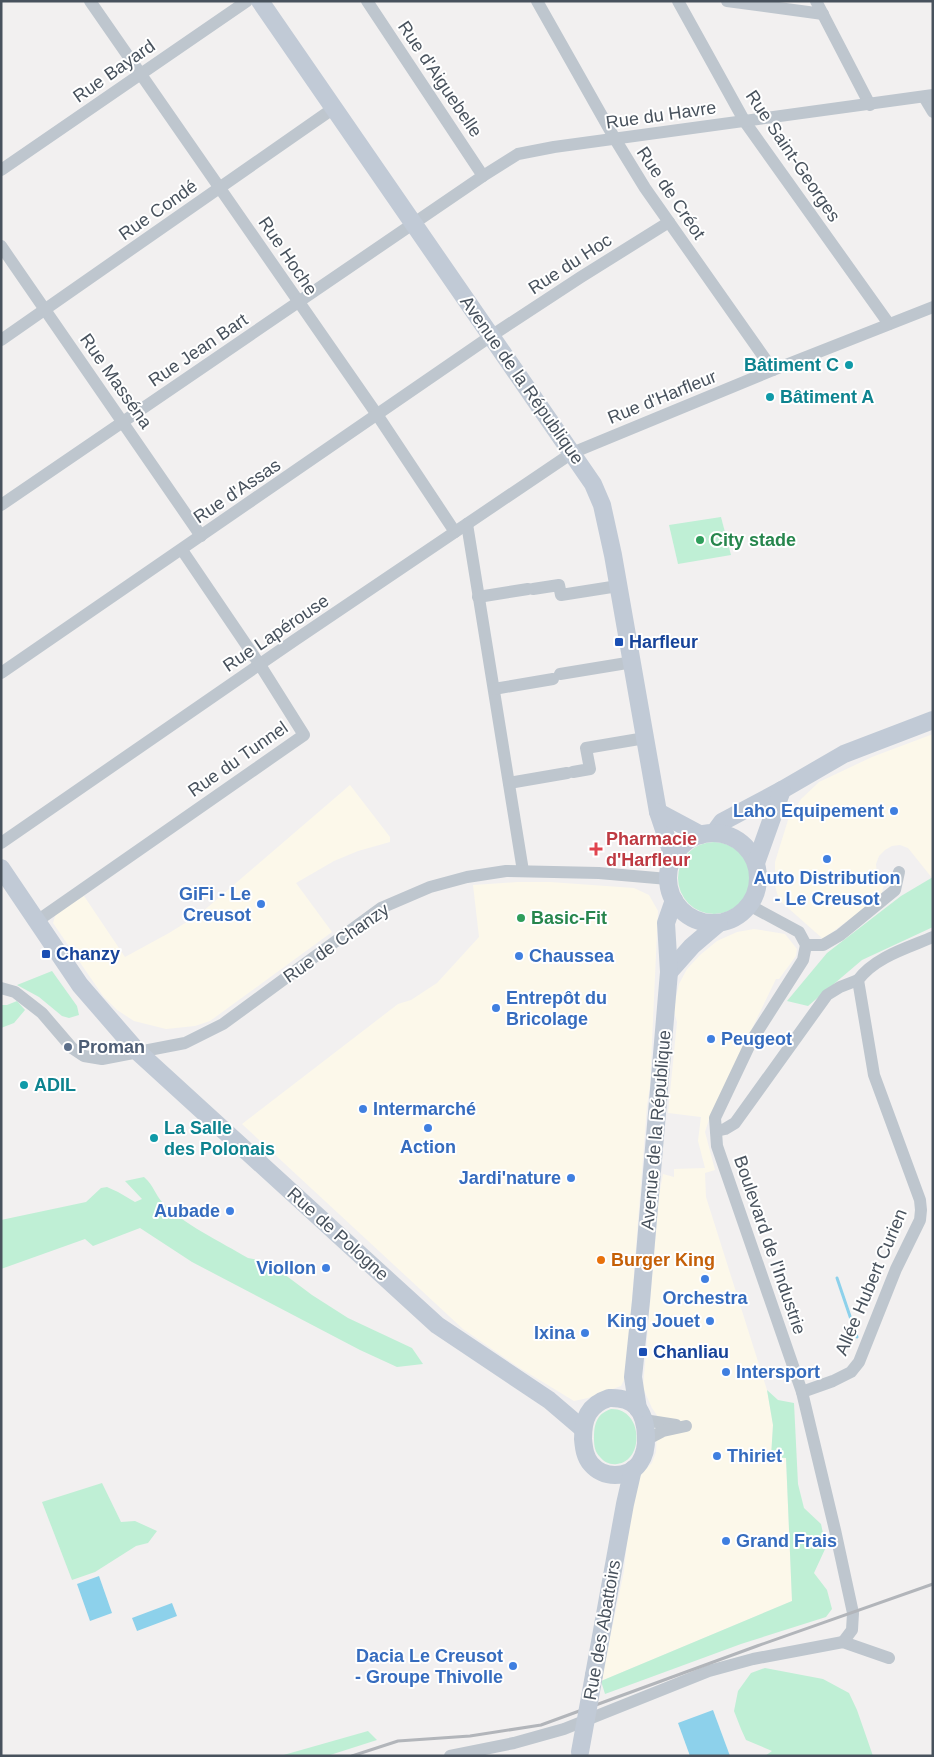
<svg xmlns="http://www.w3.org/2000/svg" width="934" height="1757" font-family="Arial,sans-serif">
  <rect width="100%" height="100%" fill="#f2f0f0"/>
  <!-- commercial -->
  <g fill="#fcf8ea">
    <polygon points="933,734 933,877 932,878 908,848 900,845 892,846 885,850 879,856 876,864 877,875 884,885 881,896 823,939 779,900 775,886 775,862 788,820 801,799 819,782 872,757"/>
    <polygon points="350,785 390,837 390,842 358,851 334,861 296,883 332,932 210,1021 195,1026 166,1029 134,1021 117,1010 103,996 53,923 56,913 84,896 125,957 169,933 201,913"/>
    <polygon points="518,882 550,882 634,888 649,895 658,911 650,1086 647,1106 626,1376 621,1386 588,1398 574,1401 518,1367 463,1329 242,1124 398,1004 411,1000 437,983 479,937 473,885"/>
    <polygon points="754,929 785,934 797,949 796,956 779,979 776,979 711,1113 705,1132 715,1170 705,1173 706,1197 767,1390 773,1425 771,1457 786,1458 792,1601 601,1681 624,1571 632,1497 637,1478 652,1463 656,1452 658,1417 652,1408 643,1388 659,1195 663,1174 674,1177 674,1169 705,1168 698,1141 701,1117 668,1113 677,1022 674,1012 676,997 679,984 687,969 700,955 717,941 737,932"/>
  </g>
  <!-- green -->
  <g fill="#bfefd5">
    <polygon points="721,517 731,555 678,564 669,525"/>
    <circle cx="714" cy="878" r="36"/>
    <polygon points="933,877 933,927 862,960 808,1006 787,1001 827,953 901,896"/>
    <polygon points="52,971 77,1006 79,1015 69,1018 62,1016 39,997 17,985"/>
    <polygon points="17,1001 25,1010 14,1023 1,1028 1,1005 7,1005"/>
    <path d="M144 1177C154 1186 155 1194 162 1202 181 1223 223 1243 248 1258L258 1260 276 1268 312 1295 348 1318 412 1348 423 1364 397 1367 360 1350 192 1262 140 1228 93 1246 85 1239 1 1269V1220L86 1202 101 1188 107 1187 118 1192 135 1202 142 1199 125 1181Z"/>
    <polygon points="767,1390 778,1400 794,1403 798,1484 804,1508 821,1524 826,1547 814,1573 827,1590 832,1609 826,1617 741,1644 605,1694 601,1681 792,1601 786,1458 771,1457 773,1425"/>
    <path d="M611 1409C643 1408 645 1461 617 1464 610 1465 604 1462 600 1457 595 1452 594 1446 594 1439 594 1425 596 1414 611 1409Z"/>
    <polygon points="102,1483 121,1522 135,1521 157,1531 148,1543 136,1546 95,1572 72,1580 42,1502"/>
    <polygon points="765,1668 823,1679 849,1693 857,1710 873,1756 765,1756 772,1751 746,1740 741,1729 734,1711 738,1691 751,1673"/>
    <polygon points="368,1731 377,1740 327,1756 280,1756"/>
  </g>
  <!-- water -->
  <g fill="#8dd1eb">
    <polygon points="99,1576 112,1613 90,1621 77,1584"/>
    <polygon points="172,1603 177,1616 137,1631 132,1618"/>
    <polygon points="713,1710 730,1756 690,1756 678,1723"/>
  </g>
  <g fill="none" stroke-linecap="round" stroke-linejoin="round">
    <!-- stream -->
    <polyline stroke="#8dd1eb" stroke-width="3" points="837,1278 857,1337"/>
    <!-- street -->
    <g stroke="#bec6ce" stroke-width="12">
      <polyline points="90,1 378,416 455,532"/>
      <polyline points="367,1 483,176"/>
      <polyline points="537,1 615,139 645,188 773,370"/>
      <polyline points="678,1 745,122 889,324"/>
      <polyline points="727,1 823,14"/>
      <polyline points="816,1 870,105"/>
      <polyline points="924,97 933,112"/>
      <polyline points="1,170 247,1"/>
      <polyline points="1,246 201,536"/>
      <polyline points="1,340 334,108"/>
      <polyline points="1,505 483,176 518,154 554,147 933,95"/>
      <polyline points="467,524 523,871"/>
      <polyline points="533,589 559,585 561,595 618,586"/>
      <polyline points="478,597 528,589"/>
      <polyline points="1,673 491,336 581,277 669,222"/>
      <polyline points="560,674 633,662"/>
      <polyline points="494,689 553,679"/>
      <polyline points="573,772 590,769 586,748 645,738"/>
      <polyline points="509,783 567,773"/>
      <polyline points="1,843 295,640 572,453 773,370 933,307"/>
      <polyline points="749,905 799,932 806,945 803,960 752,1040 715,1118 717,1146 802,1392 835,1530 853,1613 852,1630 843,1642"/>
      <polyline points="37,921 304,735 260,665 182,550"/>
      <polyline points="806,945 823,945 840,935 895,890 899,872"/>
      <polyline points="1,988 15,992 42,1013 72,1048 84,1056 102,1059 185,1043 223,1024 381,908 430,887 467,877 506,871 599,873 668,879"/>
      <polyline points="716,1131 725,1129 735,1123 827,995 840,987 858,980"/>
      <path d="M802 1392 833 1381 851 1372 859 1362 896 1269 920 1220 921 1210 920 1200 874 1075 858 980C875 957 907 948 933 937"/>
      <polyline points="644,1420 676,1425"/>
      <polyline points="646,1440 663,1431 686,1426"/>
      <polyline points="450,1756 514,1743 564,1729 709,1671 753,1659 843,1642 889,1658"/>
    </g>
    <!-- secondary -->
    <g stroke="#c1cad6" stroke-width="18">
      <polyline points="260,1 593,484 602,505 613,555 658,812 673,857"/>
      <polyline points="658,812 701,835"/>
      <polyline points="714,833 722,822 782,790 844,754 933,720"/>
      <circle cx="713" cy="878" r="45"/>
      <polyline points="756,863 782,790"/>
      <polyline points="1,868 80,985 138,1052 437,1325 549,1400 583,1429"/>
      <polyline points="669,972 692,946 719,923"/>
      <path d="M609 1398C635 1397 645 1411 646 1436 647 1456 638 1475 615 1475 606 1475 597 1471 591 1464 585 1457 584 1449 583 1439 583 1419 588 1405 609 1398Z"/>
      <polyline points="638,1409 633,1377 641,1301 669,972 666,923 674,900"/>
      <polyline points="594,1675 625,1504 633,1469"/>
    </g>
    <!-- rail -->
    <polyline stroke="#b2b5ba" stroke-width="3" points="352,1756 398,1741 470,1736 541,1725 757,1646 933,1584"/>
    <!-- secondary-bridge -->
    <polyline stroke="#c1cad6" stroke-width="18" points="580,1752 594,1675"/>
  </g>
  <!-- markers -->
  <g fill="#0f9aa8" stroke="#fff" stroke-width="2">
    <circle cx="849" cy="365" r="5"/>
    <circle cx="770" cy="397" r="5"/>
    <circle cx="24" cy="1085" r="5"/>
    <circle cx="154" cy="1138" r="5"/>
  </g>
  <g fill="#2e9e5b" stroke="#fff" stroke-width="2">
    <circle cx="700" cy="540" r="5"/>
    <circle cx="521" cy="918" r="5"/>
  </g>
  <g fill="#1a4fb4" stroke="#fff" stroke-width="2">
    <rect x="614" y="637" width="10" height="10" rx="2.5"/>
    <rect x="41" y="949" width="10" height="10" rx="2.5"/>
    <rect x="638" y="1347" width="10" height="10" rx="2.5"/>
  </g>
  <g fill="#3f7fe0" stroke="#fff" stroke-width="2">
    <circle cx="894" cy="811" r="5"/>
    <circle cx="827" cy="859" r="5"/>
    <circle cx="261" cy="904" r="5"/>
    <circle cx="519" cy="956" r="5"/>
    <circle cx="496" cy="1008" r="5"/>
    <circle cx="711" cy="1039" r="5"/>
    <circle cx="363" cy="1109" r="5"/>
    <circle cx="428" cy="1128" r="5"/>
    <circle cx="571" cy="1178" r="5"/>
    <circle cx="230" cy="1211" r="5"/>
    <circle cx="326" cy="1268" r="5"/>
    <circle cx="705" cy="1279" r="5"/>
    <circle cx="710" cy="1321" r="5"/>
    <circle cx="585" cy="1333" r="5"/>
    <circle cx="726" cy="1372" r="5"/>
    <circle cx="717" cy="1456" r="5"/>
    <circle cx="726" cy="1541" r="5"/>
    <circle cx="513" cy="1666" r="5"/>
  </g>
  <path fill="#e0444e" stroke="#fff" stroke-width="2" d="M593.5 841.5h5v5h5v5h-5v5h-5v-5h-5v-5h5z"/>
  <circle fill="#5c6f8a" stroke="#fff" stroke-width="2" cx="68" cy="1047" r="5"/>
  <circle fill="#e8710a" stroke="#fff" stroke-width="2" cx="601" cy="1260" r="5"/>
  <g text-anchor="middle" stroke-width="4" stroke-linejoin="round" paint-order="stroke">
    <!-- street labels -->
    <g font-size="18" fill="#48525d" stroke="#fff">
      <text transform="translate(114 71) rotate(-35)" y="6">Rue Bayard</text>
      <text transform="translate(440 79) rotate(56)" y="6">Rue d'Aiguebelle</text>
      <text transform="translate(661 115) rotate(-8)" y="6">Rue du Havre</text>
      <text transform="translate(793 156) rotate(56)" y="6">Rue Saint-Georges</text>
      <text transform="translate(671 193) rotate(56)" y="6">Rue de Créot</text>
      <text transform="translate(158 210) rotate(-35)" y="6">Rue Condé</text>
      <text transform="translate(288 256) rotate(56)" y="6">Rue Hoche</text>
      <text transform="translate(570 264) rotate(-33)" y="6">Rue du Hoc</text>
      <text transform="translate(198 350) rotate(-34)" y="6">Rue Jean Bart</text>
      <text transform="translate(522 380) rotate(55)" y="6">Avenue de la République</text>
      <text transform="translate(116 381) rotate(55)" y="6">Rue Masséna</text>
      <text transform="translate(662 397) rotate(-22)" y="6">Rue d'Harfleur</text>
      <text transform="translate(237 491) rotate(-34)" y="6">Rue d'Assas</text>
      <text transform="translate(276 633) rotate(-34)" y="6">Rue Lapérouse</text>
      <text transform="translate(238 759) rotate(-35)" y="6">Rue du Tunnel</text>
      <text transform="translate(336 943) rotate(-35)" y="6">Rue de Chanzy</text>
      <text transform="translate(656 1130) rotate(-85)" y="6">Avenue de la République</text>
      <text transform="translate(338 1234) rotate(42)" y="6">Rue de Pologne</text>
      <text transform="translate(770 1245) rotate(71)" y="6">Boulevard de l'Industrie</text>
      <text transform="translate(871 1282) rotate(-67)" y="6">Allée Hubert Curien</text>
      <text transform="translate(602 1630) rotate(-80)" y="6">Rue des Abattoirs</text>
    </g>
    <!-- culture labels -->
    <g font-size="18" font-weight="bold" fill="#0d838f" stroke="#fff" text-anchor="start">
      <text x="839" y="371" text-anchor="end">Bâtiment C</text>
      <text x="780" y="403">Bâtiment A</text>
      <text x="34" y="1091">ADIL</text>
      <text x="164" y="1134">La Salle<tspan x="164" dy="21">des Polonais</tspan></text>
    </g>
    <!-- leisure labels -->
    <g font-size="18" font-weight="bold" fill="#27864d" stroke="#fff" text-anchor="start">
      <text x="710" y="546">City stade</text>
      <text x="531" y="924">Basic-Fit</text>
    </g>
    <!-- transit labels -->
    <g font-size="18" font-weight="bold" fill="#164399" stroke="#fff" text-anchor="start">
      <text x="629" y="648">Harfleur</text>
      <text x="56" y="960">Chanzy</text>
      <text x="653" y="1358">Chanliau</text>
    </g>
    <!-- shop labels -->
    <g font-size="18" font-weight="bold" fill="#366cbe" stroke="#fff" text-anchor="end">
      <text x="884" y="817">Laho Equipement</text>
      <text x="827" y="884" text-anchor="middle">Auto Distribution<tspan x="827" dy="21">- Le Creusot</tspan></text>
      <text x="251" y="900">GiFi - Le<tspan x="251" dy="21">Creusot</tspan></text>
      <text x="529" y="962" text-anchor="start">Chaussea</text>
      <text x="506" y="1004" text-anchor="start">Entrepôt du<tspan x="506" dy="21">Bricolage</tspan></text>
      <text x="721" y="1045" text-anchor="start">Peugeot</text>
      <text x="373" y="1115" text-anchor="start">Intermarché</text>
      <text x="428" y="1153" text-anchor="middle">Action</text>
      <text x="561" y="1184">Jardi'nature</text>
      <text x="220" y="1217">Aubade</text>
      <text x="316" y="1274">Viollon</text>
      <text x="705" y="1304" text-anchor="middle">Orchestra</text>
      <text x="700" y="1327">King Jouet</text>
      <text x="575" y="1339">Ixina</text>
      <text x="736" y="1378" text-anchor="start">Intersport</text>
      <text x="727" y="1462" text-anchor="start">Thiriet</text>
      <text x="736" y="1547" text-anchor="start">Grand Frais</text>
      <text x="503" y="1662">Dacia Le Creusot<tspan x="503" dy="21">- Groupe Thivolle</tspan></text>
    </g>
    <!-- health labels -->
    <g font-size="18" font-weight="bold" fill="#be3a42" stroke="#fff" text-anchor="start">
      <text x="606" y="845">Pharmacie<tspan x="606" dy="21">d'Harfleur</tspan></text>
    </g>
    <!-- service labels -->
    <g font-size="18" font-weight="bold" fill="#4e5e75" stroke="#fff" text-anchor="start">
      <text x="78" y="1053">Proman</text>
    </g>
    <!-- food labels -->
    <g font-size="18" font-weight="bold" fill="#c56008" stroke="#fff" text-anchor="start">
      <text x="611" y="1266">Burger King</text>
    </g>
  </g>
  <!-- border -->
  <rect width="934" height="1757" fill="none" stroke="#48525d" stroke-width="5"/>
</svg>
